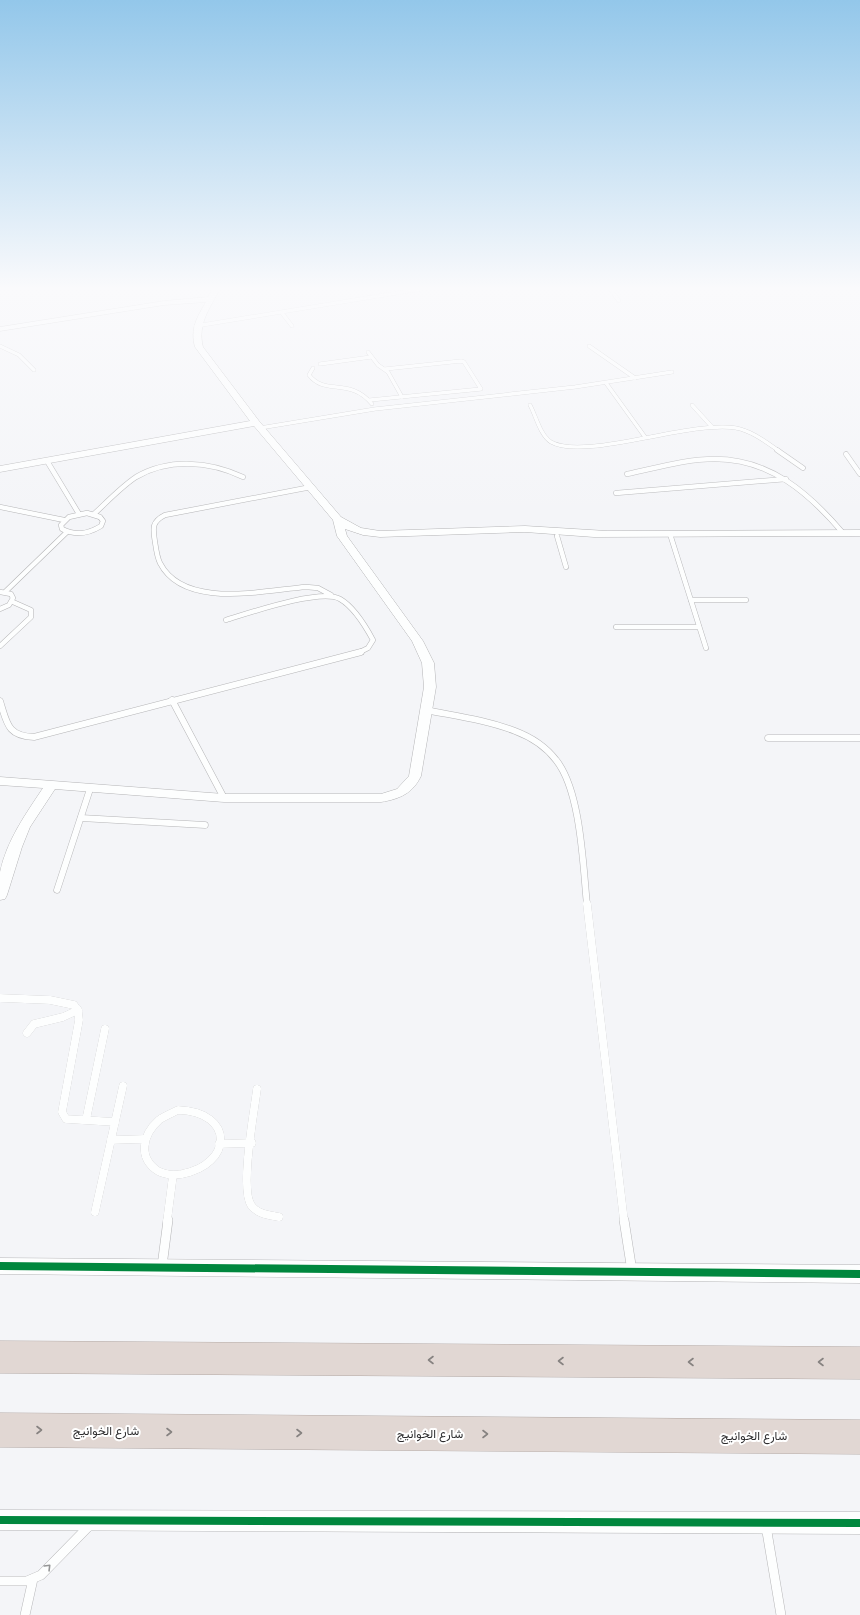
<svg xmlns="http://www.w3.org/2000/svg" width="860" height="1615" font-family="'Public Sans',Vazirmatn,sans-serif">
  <rect width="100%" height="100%" fill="#f4f5f8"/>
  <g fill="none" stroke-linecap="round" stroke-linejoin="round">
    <defs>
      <g id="lane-far4">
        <polyline points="610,289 619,301"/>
        <polyline points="282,313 292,326"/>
        <polyline points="196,326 421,289"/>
        <polyline points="0,346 19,355 34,370"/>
        <polyline points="589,346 635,378"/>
        <polyline points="368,352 378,365 388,372 402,397"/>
        <polyline points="320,364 371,357"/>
        <path d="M313 368 309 375C325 396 350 377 372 404"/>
        <polyline points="606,383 645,437"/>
        <polyline points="370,400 481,389 464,362 461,361 385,369"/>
        <path d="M530 405C536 416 540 435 551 442 584 461 691 420 736 428 752 431 766 442 779 451"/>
        <polyline points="692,405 712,427"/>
        <polyline points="260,428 375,409 575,387 672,372"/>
      </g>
      <g id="lane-far3">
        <polyline points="777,450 803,468"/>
        <polyline points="846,454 860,474"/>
        <polyline points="47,461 79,514"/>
        <path d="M627 474C656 468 685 459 715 459 770 459 809 493 843 533"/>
        <path d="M311 487 165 515C151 522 153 529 155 542 156 549 157 557 160 563 184 610 265 590 306 587L318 588 331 595"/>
        <polyline points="616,493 786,479"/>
        <polyline points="0,507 64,520"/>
        <path d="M87 513 100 517 103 521 101 526C88 534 76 536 62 529L61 525 69 517Z"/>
        <path d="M94 514C107 502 121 487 136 477 169 458 209 461 243 477"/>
        <polyline points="670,534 706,648"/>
        <polyline points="557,536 566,567"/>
        <polyline points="0,592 11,594 13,598 9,605 0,609"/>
        <polyline points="5,592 67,532"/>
        <polyline points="691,600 746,600"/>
        <path d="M226 620C249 613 321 588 340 599 354 607 366 627 373 640L368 648 358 653"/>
        <polyline points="616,627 699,627"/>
        <polyline points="0,646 31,617 31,610 13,602"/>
      </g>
      <g id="lane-far2">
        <polyline points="172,700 224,798"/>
        <path d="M0 701C7 723 7 736 34 737L361 652"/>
        <path d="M426 710C456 716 487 720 515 731 531 737 546 747 556 760 581 791 583 866 587 905"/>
        <polyline points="768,738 860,738"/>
        <polyline points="81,818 205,825"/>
        <polyline points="57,890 90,789"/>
      </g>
      <g id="lane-far1">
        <polyline points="587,904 624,1221"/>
        <polyline points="0,998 50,1000 74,1005 78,1011 79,1020 62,1112 66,1119 115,1122"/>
        <polyline points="27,1033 34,1024 63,1017 78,1010"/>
        <path d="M257 1089C254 1112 240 1188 251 1205 257 1214 269 1215 279 1217"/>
        <path d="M178 1110C236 1112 232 1165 182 1174 175 1175 165 1175 158 1171 138 1158 142 1135 159 1120 164 1116 172 1113 178 1110Z"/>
        <polyline points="86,1120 105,1029"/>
        <polyline points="111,1140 144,1139"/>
        <polyline points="219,1144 252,1143"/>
        <polyline points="95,1212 123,1086"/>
        <polyline points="167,1221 173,1175"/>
      </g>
      <g id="lane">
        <polyline points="624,1220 632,1271"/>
        <polyline points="162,1266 168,1220"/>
        <polyline points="766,1526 781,1615"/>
        <polyline points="0,1581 27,1581 41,1575 90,1525"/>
        <polyline points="25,1615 33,1579"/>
      </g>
      <g id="street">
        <path d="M212 289H220C210 308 197 324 203 347L259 421 341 517 361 528 380 531 525 526 607 531 860 530V536L594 537 525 532 380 537 363 535 345 529 347 536 423 641 434 663 436 687 421 776C413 793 400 799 381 802H224L55 789 30 827 22 847 7 895 5 899 0 900C0 891 0 880 0 872 7 840 25 815 43 788L0 785V777L224 794H381L397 789 409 776 424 687 422 663 412 641 337 536 333 520 254 426 0 472V466L250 421 195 347C190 329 197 317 206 302L164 305 0 331V327L164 301 208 297Z"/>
        <polygon points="0,1258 860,1265 860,1283 0,1274"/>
        <polygon points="0,1510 860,1512 860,1534 0,1530"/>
      </g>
      <g id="highway">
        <polygon points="0,1341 860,1347 860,1379 0,1373"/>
        <polygon points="0,1413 860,1420 860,1454 0,1447"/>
      </g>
    </defs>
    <!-- lane-far4 casing -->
    <use href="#lane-far4" stroke="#b5b5b7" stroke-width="4"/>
    <!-- lane-far3 casing -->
    <use href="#lane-far3" stroke="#b5b5b7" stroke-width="5.5"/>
    <!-- lane-far2 casing -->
    <use href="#lane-far2" stroke="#b5b5b7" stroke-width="7"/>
    <!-- lane-far1 casing -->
    <use href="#lane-far1" stroke="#b5b5b7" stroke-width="8"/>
    <!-- lane casing -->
    <use href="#lane" stroke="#b5b5b7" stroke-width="10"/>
    <!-- street casing -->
    <use href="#street" stroke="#b5b5b7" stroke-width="1"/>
    <!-- highway casing -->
    <use href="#highway" stroke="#b4aaa6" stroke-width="1"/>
    <!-- lane-far4 -->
    <use href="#lane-far4" stroke="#fdfefe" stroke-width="3.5"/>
    <!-- lane-far3 -->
    <use href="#lane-far3" stroke="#fdfefe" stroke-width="4.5"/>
    <!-- lane-far2 -->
    <use href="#lane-far2" stroke="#fdfefe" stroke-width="6"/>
    <!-- lane-far1 -->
    <use href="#lane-far1" stroke="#fdfefe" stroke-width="8"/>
    <!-- lane -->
    <use href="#lane" stroke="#fdfefe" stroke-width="9"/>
    <!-- street -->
    <use href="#street" fill="#fdfefe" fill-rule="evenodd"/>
    <!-- highway -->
    <use href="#highway" fill="#e1d7d3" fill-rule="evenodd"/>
    <defs>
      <g id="cycleway">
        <polyline points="0,1266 860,1274"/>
        <polyline points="0,1520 860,1523"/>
      </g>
    </defs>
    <!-- cycleway casing -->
    <use href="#cycleway" stroke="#fff" stroke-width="10"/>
    <!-- cycleway -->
    <use href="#cycleway" stroke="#00873e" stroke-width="8"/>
  </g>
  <!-- one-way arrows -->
  <defs><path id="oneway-chevron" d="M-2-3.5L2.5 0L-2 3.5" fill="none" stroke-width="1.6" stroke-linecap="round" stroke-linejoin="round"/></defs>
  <g stroke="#868280">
    <use href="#oneway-chevron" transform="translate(431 1360) rotate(-180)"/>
    <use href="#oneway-chevron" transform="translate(561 1361) rotate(-180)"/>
    <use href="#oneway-chevron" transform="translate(691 1362) rotate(-180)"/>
    <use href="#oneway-chevron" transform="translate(821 1362) rotate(-180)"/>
    <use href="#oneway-chevron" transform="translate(39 1430)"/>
    <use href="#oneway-chevron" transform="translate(169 1432)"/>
    <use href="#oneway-chevron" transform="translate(299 1433)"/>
    <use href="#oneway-chevron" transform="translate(485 1434)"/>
  </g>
  <use stroke="#949596" href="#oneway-chevron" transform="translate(48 1567) rotate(-45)"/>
  <!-- sky -->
  <linearGradient id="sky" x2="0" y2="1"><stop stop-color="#93c7ea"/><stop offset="0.56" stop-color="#fafafc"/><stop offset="1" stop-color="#fafafc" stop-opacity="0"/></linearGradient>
  <rect width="860" height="515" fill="url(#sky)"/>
  <g text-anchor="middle" stroke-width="4" stroke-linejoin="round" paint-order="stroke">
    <!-- near-street labels -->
    <g font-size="12" fill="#2c2c2e" stroke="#fff">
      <text x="106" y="1435">شارع الخوانيج</text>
      <text x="430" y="1438">شارع الخوانيج</text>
      <text x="754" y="1440">شارع الخوانيج</text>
    </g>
  </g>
</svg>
